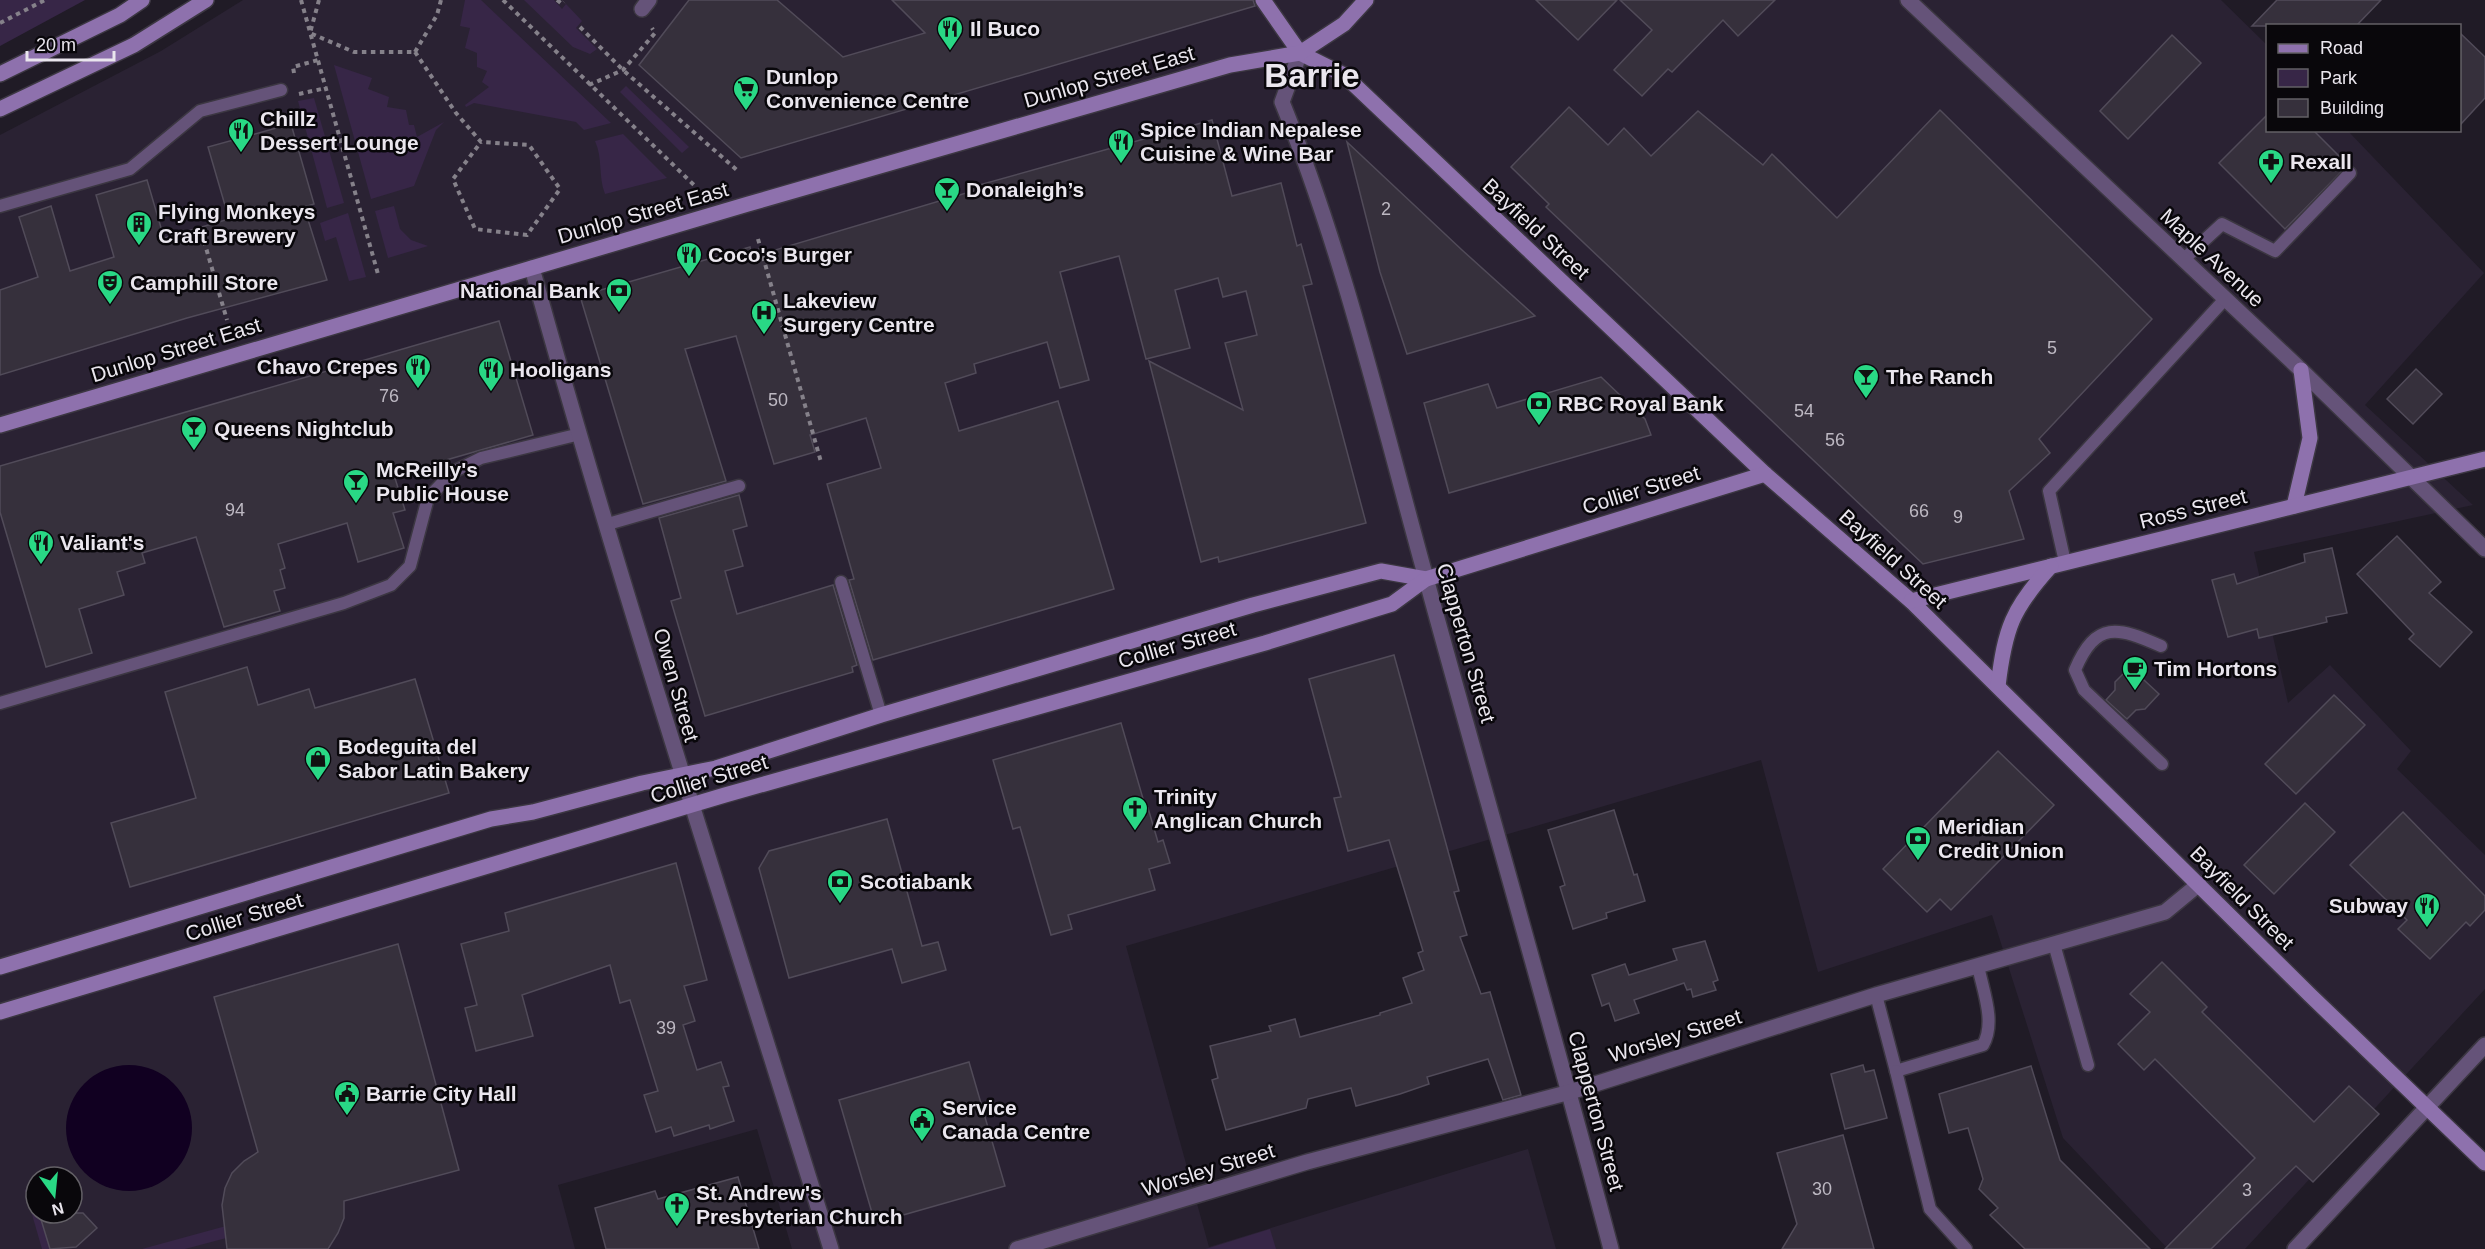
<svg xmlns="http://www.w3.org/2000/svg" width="2485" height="1249" font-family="Helvetica,sans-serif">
  <rect width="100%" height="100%" fill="#201b26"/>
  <!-- built -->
  <path fill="#2a2233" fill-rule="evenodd" d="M243 0H2221L2267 45 2268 130 2348 131 2484 273 2365 405 2473 505 2254 552 2288 703 2330 665 2411 751 2397 769 2485 855V989L2245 1249H2168L2063 1138 1992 915 1818 972 1761 760 1126 946 1209 1247 1528 1149 1556 1249H792L757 1129 558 1185 575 1249H0V135L161 51ZM36 1177H72V1213H36Z"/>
  <!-- green -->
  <g fill="#372647">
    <polygon points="0,0 85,0 0,46"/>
    <polygon points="465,0 481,0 611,123 584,130 576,122 474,103 466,107 465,105 489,87 482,82 487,71 477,67 477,53 465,48 470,28 460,26"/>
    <polygon points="524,0 554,0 562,9 566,4 582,21 576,28 597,49 590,54 573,47"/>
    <polygon points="334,65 372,78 368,89 389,97 387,107 406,110 409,125 414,125 417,137 444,122 436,130 414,186 371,199"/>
    <polygon points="626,86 689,147 682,153 620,92"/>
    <polygon points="314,98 344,203 327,208 298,101"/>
    <path d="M623 134 667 178 605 194C598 176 603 158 595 141Z"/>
    <polygon points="394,206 400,229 411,240 428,246 388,258 375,211"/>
    <polygon points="348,213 366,277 349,281 336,237 325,241 320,223"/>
    <polygon points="36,1181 36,1213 39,1213 50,1249 42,1249 25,1190 31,1182"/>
    <polygon points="226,1226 230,1237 185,1249 142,1249"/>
    <polygon points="1270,1229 1276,1249 1205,1249 1209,1248"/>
  </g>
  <!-- water -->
  <circle fill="#110021" cx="129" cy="1128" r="63"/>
  <!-- building -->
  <g fill="#36303c" stroke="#514b59" stroke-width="1.5">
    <polygon points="689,0 777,0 843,57 925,33 892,0 1253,0 1255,6 741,158 639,65"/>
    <polygon points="1536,0 1617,0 1578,40"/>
    <polygon points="1620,0 1775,0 1738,36 1723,20 1672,72 1668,69 1642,96 1614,70 1652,30"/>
    <polygon points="2277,0 2381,0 2356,26 2252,26"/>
    <polygon points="2460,33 2485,57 2485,98 2460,125"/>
    <polygon points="2172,35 2201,63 2128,139 2100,111"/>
    <polygon points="1569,107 1608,145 1624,128 1651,156 1698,111 1763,165 1772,154 1837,218 1940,110 2152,319 2039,439 2050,453 2009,491 2024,539 1923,564 1546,207 1549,204 1511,167"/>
    <polygon points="2268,114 2268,130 2313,130 2348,165 2285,229 2219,163"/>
    <polygon points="1212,120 1232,196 1281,183 1297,246 1301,244 1312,284 1303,286 1366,523 1219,562 1218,557 1201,562 1149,361 1243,410 1225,343 1257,335 1246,291 1223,297 1218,278 1175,290 1190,348 1146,359 1119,256 1060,272 1089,380 1060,388 1047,342 974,364 976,373 945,383 959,431 1058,401 1114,589 873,660 849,580 854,579 827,484 881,468 866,418 810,435 815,452 774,464 736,336 685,349 726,481 643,504 580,296 750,247 752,257 973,191 972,187"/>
    <polygon points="291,124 314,204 304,207 327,280 187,318 0,375 0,290 38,277 19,217 51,206 70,271 114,257 96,195 147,180 164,238 229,219 208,147"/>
    <polygon points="1347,142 1462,250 1535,316 1407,354 1380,272"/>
    <polygon points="499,321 533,435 394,475 405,510 393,513 404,548 358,562 347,523 278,544 285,568 280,570 285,588 274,591 280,611 224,627 196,537 142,553 145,563 117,572 124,595 79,609 92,653 46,667 0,512 0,466"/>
    <polygon points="2416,369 2442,394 2413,424 2387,399"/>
    <polygon points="1601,377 1645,419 1651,435 1449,493 1424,403 1488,384 1497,408"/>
    <polygon points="739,495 747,526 733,530 743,566 725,571 737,614 833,585 857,665 852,667 853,672 705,716 671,601 681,598 659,518"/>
    <polygon points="2397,536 2441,582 2429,593 2472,632 2440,667 2409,639 2414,634 2357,574"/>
    <polygon points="2332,548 2347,613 2326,617 2327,622 2259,638 2257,629 2228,637 2212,580 2234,574 2237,584 2305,562 2304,554"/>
    <polygon points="1394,655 1459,891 1454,892 1467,935 1460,937 1481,994 1490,992 1521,1095 1503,1100 1488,1059 1427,1077 1429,1084 1400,1094 1356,1106 1351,1088 1308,1099 1306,1108 1226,1130 1212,1080 1218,1078 1210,1046 1271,1031 1269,1026 1295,1019 1300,1037 1380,1015 1380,1013 1412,1003 1403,978 1424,970 1418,953 1423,951 1389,840 1348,851 1334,798 1341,797 1309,679"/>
    <polygon points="247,667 258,705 309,689 315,708 415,679 449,793 130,887 111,823 196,798 165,692"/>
    <polygon points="2130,667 2159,694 2145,709 2136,710 2127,719 2106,700 2115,690 2115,682"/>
    <polygon points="2334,695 2365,725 2296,794 2265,764"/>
    <polygon points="1121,723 1146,809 1148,808 1158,842 1163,840 1170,863 1149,869 1155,890 1068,915 1072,929 1051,935 1020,827 1013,829 993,760"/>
    <polygon points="1998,751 2054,805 1951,910 1940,899 1927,912 1883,869"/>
    <polygon points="2305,803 2335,832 2274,894 2244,865"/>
    <polygon points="1614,810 1634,875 1637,874 1645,901 1606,913 1607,918 1573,929 1560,887 1565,885 1548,830"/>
    <polygon points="2403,812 2485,896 2485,910 2470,926 2466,922 2430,959 2398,929 2407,920 2350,865"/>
    <polygon points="887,819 922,946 938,942 946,970 902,983 892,949 789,978 759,868 769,851"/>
    <polygon points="676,863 707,980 684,986 695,1021 683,1025 697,1070 721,1062 729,1086 723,1087 734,1121 710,1129 709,1125 674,1136 671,1127 656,1132 644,1095 658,1091 630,1000 620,1003 610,965 522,995 533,1036 476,1051 465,1008 477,1005 461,944 509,931 505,913"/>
    <polygon points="1705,941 1718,980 1713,982 1716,990 1693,997 1691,989 1687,990 1684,983 1634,1000 1639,1013 1615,1021 1609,1003 1602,1006 1592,975 1625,964 1629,975 1677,960 1673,949"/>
    <polygon points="398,944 459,1170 344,1201 344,1218 338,1233 328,1249 227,1249 222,1205 225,1188 232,1173 244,1161 258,1152 214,997"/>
    <polygon points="2162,962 2207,1007 2202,1012 2314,1122 2349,1086 2379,1114 2313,1182 2296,1166 2211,1249 2165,1249 2255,1158 2155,1059 2144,1070 2118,1044 2150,1012 2130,994"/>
    <polygon points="969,1062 1005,1186 875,1223 839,1100"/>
    <polygon points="1863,1065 1865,1072 1874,1070 1887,1118 1845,1129 1831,1074"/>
    <polygon points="2031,1066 2060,1160 2150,1249 2025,1249 1990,1215 1998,1208 1979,1189 1983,1179 1968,1128 1949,1133 1939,1094"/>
    <polygon points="1843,1135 1874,1249 1782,1249 1797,1224 1777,1153"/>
    <polygon points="738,1177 759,1249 606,1249 595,1208 655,1191 658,1199"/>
    <polygon points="39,1213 83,1213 97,1228 76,1247 50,1249"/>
  </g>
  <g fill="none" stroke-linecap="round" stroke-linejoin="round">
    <defs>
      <g id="lane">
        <polyline points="0,206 130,169 200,111 281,90"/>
        <polyline points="2183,260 2222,224 2275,251 2350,173"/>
        <polyline points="608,524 739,486"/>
        <polyline points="2065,562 2049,491 2225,299"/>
        <polyline points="841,582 881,715"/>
        <path d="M2161 646C2118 627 2096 620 2075 670L2084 690 2162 764"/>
        <polyline points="0,703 344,603 391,585 410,566 428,498 453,472 481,458 580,434"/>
        <polyline points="2054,944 2088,1065"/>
        <path d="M1876 995 1896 1071 1983 1045C1996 1022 1983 991 1978 966"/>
        <polyline points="1896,1071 1930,1209 1966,1249"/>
      </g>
      <g id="street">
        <polyline points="1908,0 2301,370 2485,549"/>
        <polyline points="642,9 649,0"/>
        <path d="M1300 53 1282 102C1344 255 1382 419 1426 578 1487 802 1552 1025 1611 1249"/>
        <path d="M532 268C623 597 730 922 831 1249"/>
        <polyline points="1017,1249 1307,1162 1570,1092 1876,995 2165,912 2199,884"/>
        <polyline points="2295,1249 2485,1045"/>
      </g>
      <g id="secondary">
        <polyline points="1263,0 1300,53 1344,75 1765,474 1911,601 2310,995 2485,1163"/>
        <polyline points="0,74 120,15 142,0"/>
        <polyline points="0,109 134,45 206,0"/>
        <path d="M0 425C410 303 819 182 1230 65L1300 53 1344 24 1366 0"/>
        <polyline points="2294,506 2310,438 2301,370"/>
        <polyline points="1911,601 2485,459"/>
        <path d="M1998 686C2005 628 2012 609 2051 566"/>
        <polyline points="0,967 491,819 533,812 642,783 716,768 881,715 1253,605 1381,571 1426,579"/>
        <polyline points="0,1012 725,795 1265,643 1392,604 1426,579 1765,474"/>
      </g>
    </defs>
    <!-- lane casing -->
    <use href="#lane" stroke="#3c3742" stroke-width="15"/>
    <!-- street casing -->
    <use href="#street" stroke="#3c3742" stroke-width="18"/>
    <!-- secondary casing -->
    <use href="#secondary" stroke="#3c3742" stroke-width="18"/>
    <!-- path -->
    <g stroke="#85818a" stroke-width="4" stroke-dasharray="4.5 4.5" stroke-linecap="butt">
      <polyline points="301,0 378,274"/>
      <polyline points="319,0 310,33 354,52 415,52"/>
      <polyline points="503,0 694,185"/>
      <polyline points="557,0 562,4 564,2"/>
      <polyline points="0,23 45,0"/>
      <polyline points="580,27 623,70 738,171"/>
      <polyline points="415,52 456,113 481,142 529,145 560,189 527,235 475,229 453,179 481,142"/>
      <polyline points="415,52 437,15 441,0"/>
      <polyline points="294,73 293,67 318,60"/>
      <polyline points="589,85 623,70 655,33 652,28"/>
      <polyline points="299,94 326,88"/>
      <polyline points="758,239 821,462"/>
      <polyline points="204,241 227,320"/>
    </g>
    <!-- lane -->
    <use href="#lane" stroke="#655379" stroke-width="12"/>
    <!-- street -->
    <use href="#street" stroke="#655379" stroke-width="15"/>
    <!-- secondary -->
    <use href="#secondary" stroke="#8e71ad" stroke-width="15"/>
  </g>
  <!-- icons -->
  <defs>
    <symbol id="restaurant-pin" viewBox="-11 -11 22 30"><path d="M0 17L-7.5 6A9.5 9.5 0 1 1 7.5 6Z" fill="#29d885" stroke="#09070b"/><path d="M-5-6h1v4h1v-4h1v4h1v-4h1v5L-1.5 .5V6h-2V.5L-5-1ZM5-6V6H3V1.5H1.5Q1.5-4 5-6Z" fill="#111"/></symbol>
    <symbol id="supermarket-pin" viewBox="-11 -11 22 30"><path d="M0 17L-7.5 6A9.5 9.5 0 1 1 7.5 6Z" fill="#29d885" stroke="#09070b"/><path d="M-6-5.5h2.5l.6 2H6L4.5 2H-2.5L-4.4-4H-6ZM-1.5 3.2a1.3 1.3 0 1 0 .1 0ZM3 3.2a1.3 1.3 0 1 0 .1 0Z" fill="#111"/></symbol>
    <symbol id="pharmacy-pin" viewBox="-11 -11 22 30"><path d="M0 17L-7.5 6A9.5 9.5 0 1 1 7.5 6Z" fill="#29d885" stroke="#09070b"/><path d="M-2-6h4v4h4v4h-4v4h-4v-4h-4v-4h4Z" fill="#111"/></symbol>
    <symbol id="bar-pin" viewBox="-11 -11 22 30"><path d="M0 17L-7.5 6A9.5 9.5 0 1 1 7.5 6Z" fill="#29d885" stroke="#09070b"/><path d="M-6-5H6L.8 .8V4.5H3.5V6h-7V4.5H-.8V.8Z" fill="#111"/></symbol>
    <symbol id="building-pin" viewBox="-11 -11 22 30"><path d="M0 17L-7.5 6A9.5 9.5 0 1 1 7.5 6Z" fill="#29d885" stroke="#09070b"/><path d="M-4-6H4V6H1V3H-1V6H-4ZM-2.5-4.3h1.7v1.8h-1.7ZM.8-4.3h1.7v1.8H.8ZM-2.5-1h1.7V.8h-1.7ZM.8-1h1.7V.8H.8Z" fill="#111"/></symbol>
    <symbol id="theatre-pin" viewBox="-11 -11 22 30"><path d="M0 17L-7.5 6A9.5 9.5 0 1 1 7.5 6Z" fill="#29d885" stroke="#09070b"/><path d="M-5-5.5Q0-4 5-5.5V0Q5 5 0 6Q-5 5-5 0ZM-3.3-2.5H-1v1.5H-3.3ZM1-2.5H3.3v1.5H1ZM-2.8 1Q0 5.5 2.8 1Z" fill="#111"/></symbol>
    <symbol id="bank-pin" viewBox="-11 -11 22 30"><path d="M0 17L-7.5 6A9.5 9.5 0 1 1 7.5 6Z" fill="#29d885" stroke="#09070b"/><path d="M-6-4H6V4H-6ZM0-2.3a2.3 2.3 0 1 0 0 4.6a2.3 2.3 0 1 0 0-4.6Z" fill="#111"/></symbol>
    <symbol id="hospital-pin" viewBox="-11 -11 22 30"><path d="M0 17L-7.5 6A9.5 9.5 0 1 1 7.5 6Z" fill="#29d885" stroke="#09070b"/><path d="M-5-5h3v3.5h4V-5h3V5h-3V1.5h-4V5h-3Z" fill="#111"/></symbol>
    <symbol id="cafe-pin" viewBox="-11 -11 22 30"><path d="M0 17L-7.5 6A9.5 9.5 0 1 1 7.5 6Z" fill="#29d885" stroke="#09070b"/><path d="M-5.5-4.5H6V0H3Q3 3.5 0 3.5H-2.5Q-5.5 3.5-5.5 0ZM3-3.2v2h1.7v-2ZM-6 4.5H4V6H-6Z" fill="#111"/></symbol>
    <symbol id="shop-pin" viewBox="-11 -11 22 30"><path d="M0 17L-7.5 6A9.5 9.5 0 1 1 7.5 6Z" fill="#29d885" stroke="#09070b"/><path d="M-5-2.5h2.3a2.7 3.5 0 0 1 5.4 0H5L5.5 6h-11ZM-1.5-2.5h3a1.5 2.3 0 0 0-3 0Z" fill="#111"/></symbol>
    <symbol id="church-pin" viewBox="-11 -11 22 30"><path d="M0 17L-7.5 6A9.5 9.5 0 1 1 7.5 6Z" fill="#29d885" stroke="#09070b"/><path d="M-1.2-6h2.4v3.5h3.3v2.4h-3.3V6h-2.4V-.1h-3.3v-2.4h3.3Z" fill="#111"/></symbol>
    <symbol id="civic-pin" viewBox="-11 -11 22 30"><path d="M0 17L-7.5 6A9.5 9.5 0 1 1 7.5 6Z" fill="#29d885" stroke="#09070b"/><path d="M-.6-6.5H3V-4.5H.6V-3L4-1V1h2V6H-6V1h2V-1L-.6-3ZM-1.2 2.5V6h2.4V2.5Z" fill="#111"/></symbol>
  </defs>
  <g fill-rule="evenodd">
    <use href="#restaurant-pin" x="935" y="14" width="30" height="40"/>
    <use href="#supermarket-pin" x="731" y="74" width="30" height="40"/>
    <use href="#restaurant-pin" x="226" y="116" width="30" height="40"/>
    <use href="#restaurant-pin" x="1106" y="127" width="30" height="40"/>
    <use href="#pharmacy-pin" x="2256" y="147" width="30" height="40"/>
    <use href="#bar-pin" x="932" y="175" width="30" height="40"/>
    <use href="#building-pin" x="124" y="209" width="30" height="40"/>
    <use href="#restaurant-pin" x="674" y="240" width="30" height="40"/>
    <use href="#theatre-pin" x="95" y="268" width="30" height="40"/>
    <use href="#bank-pin" x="604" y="276" width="30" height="40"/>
    <use href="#hospital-pin" x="749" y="298" width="30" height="40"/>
    <use href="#restaurant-pin" x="403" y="352" width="30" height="40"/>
    <use href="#restaurant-pin" x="476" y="355" width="30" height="40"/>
    <use href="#bar-pin" x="1851" y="362" width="30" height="40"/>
    <use href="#bank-pin" x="1524" y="389" width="30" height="40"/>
    <use href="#bar-pin" x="179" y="414" width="30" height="40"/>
    <use href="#bar-pin" x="341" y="467" width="30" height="40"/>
    <use href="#restaurant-pin" x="26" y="528" width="30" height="40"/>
    <use href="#cafe-pin" x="2120" y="654" width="30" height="40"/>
    <use href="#shop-pin" x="303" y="744" width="30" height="40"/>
    <use href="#church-pin" x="1120" y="794" width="30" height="40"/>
    <use href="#bank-pin" x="1903" y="824" width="30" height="40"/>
    <use href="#bank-pin" x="825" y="867" width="30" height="40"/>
    <use href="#restaurant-pin" x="2412" y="891" width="30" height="40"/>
    <use href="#civic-pin" x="332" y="1079" width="30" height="40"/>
    <use href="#civic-pin" x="907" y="1105" width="30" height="40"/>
    <use href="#church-pin" x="662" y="1190" width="30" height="40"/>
  </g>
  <g text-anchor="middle" stroke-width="5" stroke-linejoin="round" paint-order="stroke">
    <!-- number labels -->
    <g font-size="18" fill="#bdb8c2">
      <text x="1386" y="215">2</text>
      <text x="2052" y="354">5</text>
      <text x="389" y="402">76</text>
      <text x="778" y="406">50</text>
      <text x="1804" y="417">54</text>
      <text x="1835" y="446">56</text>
      <text x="235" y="516">94</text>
      <text x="1919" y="517">66</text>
      <text x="1958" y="523">9</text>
      <text x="666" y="1034">39</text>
      <text x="1822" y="1195">30</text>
      <text x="2247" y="1196">3</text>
    </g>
    <!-- poi labels -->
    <g font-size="21" font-weight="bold" fill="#eae6ee" stroke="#09070b" text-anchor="start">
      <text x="970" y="36">Il Buco</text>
      <text x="766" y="84">Dunlop<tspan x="766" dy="24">Convenience Centre</tspan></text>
      <text x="260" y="126">Chillz<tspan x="260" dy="24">Dessert Lounge</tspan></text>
      <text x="1140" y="137">Spice Indian Nepalese<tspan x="1140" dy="24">Cuisine &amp; Wine Bar</tspan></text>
      <text x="2290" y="169">Rexall</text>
      <text x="966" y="197">Donaleigh’s</text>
      <text x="158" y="219">Flying Monkeys<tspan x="158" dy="24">Craft Brewery</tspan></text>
      <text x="708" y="262">Coco's Burger</text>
      <text x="130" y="290">Camphill Store</text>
      <text x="600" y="298" text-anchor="end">National Bank</text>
      <text x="783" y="308">Lakeview<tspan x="783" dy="24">Surgery Centre</tspan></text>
      <text x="398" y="374" text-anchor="end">Chavo Crepes</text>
      <text x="510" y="377">Hooligans</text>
      <text x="1886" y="384">The Ranch</text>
      <text x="1558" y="411">RBC Royal Bank</text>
      <text x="214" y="436">Queens Nightclub</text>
      <text x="376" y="477">McReilly's<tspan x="376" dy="24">Public House</tspan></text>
      <text x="60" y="550">Valiant's</text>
      <text x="2154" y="676">Tim Hortons</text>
      <text x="338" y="754">Bodeguita del<tspan x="338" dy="24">Sabor Latin Bakery</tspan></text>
      <text x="1154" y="804">Trinity<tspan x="1154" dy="24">Anglican Church</tspan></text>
      <text x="1938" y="834">Meridian<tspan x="1938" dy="24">Credit Union</tspan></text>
      <text x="860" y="889">Scotiabank</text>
      <text x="2408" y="913" text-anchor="end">Subway</text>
      <text x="366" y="1101">Barrie City Hall</text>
      <text x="942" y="1115">Service<tspan x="942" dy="24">Canada Centre</tspan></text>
      <text x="696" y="1200">St. Andrew's<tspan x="696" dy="24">Presbyterian Church</tspan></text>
    </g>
    <!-- street labels -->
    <g font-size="21" fill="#eae6ee" stroke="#09070b">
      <text transform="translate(1109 77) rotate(-16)" y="7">Dunlop Street East</text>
      <text transform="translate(643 213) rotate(-16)" y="7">Dunlop Street East</text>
      <text transform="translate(1536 229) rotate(43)" y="7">Bayfield Street</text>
      <text transform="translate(2212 258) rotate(43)" y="7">Maple Avenue</text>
      <text transform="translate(176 350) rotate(-17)" y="7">Dunlop Street East</text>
      <text transform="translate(1641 490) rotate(-17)" y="7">Collier Street</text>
      <text transform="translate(2193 509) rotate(-14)" y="7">Ross Street</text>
      <text transform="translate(1893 559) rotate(42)" y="7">Bayfield Street</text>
      <text transform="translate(1466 643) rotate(74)" y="7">Clapperton Street</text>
      <text transform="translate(1177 645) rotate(-16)" y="7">Collier Street</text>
      <text transform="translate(676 685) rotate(74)" y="7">Owen Street</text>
      <text transform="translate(709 779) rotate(-17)" y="7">Collier Street</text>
      <text transform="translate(2242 898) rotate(45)" y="7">Bayfield Street</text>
      <text transform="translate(244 917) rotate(-17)" y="7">Collier Street</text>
      <text transform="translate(1675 1036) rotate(-17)" y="7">Worsley Street</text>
      <text transform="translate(1596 1111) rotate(75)" y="7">Clapperton Street</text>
      <text transform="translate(1208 1170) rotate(-17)" y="7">Worsley Street</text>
    </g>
    <!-- town labels -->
    <g font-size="33" font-weight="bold" fill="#eae6ee" stroke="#09070b">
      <text x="1312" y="87">Barrie</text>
    </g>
  </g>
  <!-- legend -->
  <rect x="2266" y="24" width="195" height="108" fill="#09070b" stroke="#636066" stroke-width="1.5"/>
  <rect x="2278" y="44" width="30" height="9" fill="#8e71ad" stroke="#636066" stroke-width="1.5"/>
  <text x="2320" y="54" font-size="18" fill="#eae6ee">Road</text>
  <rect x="2278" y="69" width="30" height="18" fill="#372647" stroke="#636066" stroke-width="1.5"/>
  <text x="2320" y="84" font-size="18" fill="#eae6ee">Park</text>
  <rect x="2278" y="99" width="30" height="18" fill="#36303c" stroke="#636066" stroke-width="1.5"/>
  <text x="2320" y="114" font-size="18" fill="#eae6ee">Building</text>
  <!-- north arrow -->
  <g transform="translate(54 1195) rotate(165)"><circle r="28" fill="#09070b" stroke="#636066" stroke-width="1.5"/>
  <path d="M0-4.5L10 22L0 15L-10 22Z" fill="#29d885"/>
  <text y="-9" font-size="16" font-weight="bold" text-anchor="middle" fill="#eae6ee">N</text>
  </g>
  <!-- scale -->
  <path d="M27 51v9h87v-9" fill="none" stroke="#eae6ee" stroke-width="3"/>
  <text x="36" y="51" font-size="18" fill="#eae6ee" stroke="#09070b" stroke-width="4.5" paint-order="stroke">20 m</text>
</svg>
